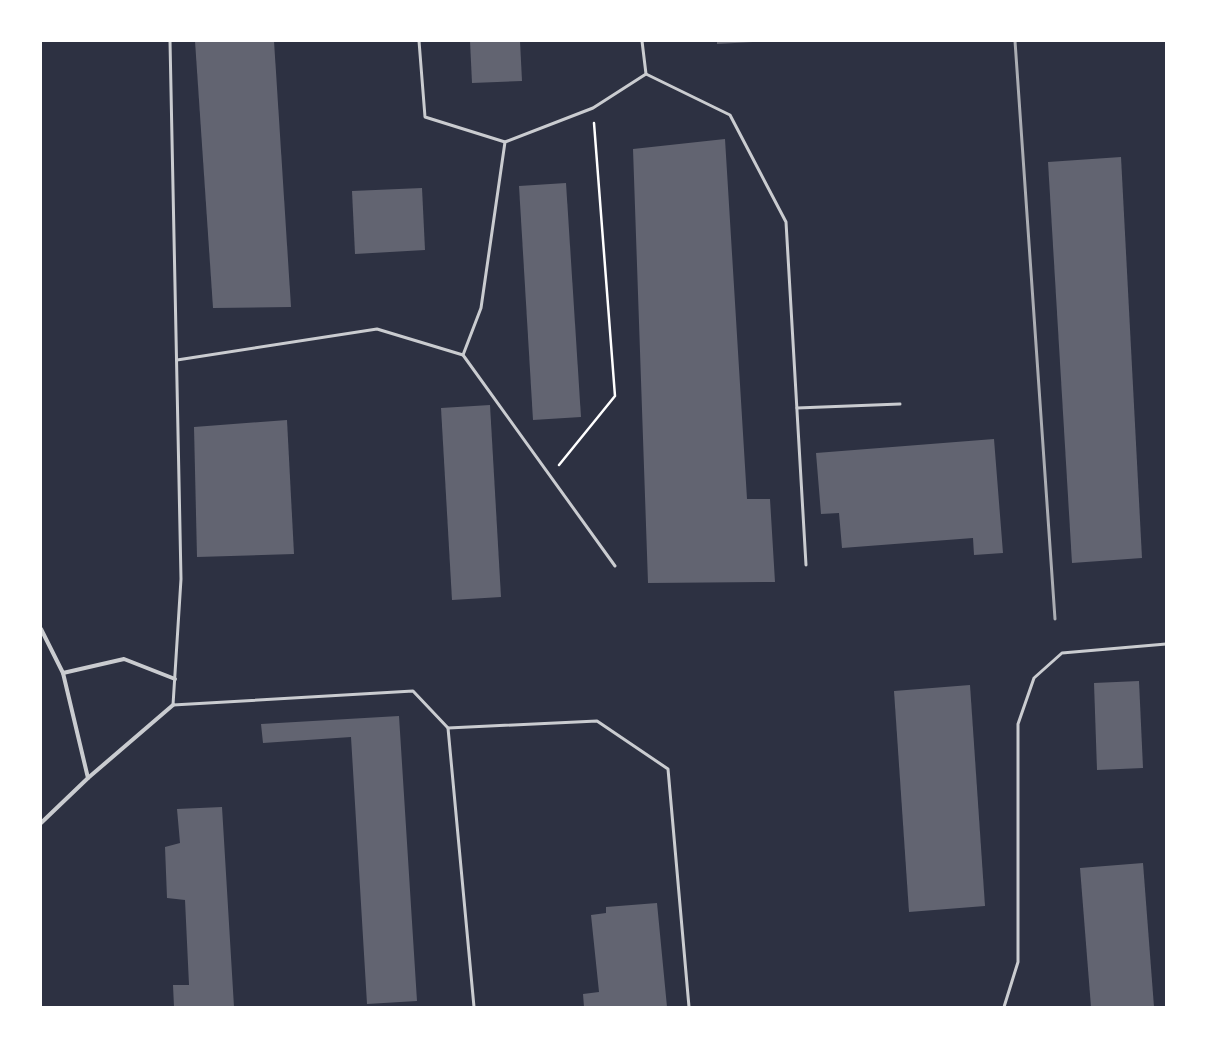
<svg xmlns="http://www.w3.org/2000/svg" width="1207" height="1048" font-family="'Space Grotesk',sans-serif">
  <rect width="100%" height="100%" fill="#2d3142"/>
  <!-- building -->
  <g fill="#626471">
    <polygon points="195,41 274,41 291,307 213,308"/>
    <polygon points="470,41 520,41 522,81 472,83"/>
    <polygon points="717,41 753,41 753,42 717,44"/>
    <polygon points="725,139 747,499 770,499 775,582 648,583 633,149"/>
    <polygon points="1121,157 1142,558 1072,563 1048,162"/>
    <polygon points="566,183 581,417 533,420 519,186"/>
    <polygon points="422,188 425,250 355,254 352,191"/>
    <polygon points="490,405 501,597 452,600 441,408"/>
    <polygon points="287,420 294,554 197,557 194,427"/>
    <polygon points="994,439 1003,553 974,555 973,538 842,548 839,513 821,514 816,453"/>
    <polygon points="1139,681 1143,768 1097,770 1094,683"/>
    <polygon points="970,685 985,906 909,912 894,691"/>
    <polygon points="399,716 417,1001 367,1004 351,737 263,743 261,724"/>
    <polygon points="222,807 234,1007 174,1007 173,985 189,985 185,900 167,898 165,847 180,843 177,809"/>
    <polygon points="1143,863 1154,1007 1091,1007 1080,868"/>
    <polygon points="657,903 667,1007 584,1007 583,994 599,992 591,915 606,913 606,907"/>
  </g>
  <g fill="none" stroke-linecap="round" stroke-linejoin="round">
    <!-- path -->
    <polyline stroke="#fff" stroke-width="2.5" points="559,465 615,396 594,123"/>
    <!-- service -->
    <g stroke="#caccd0" stroke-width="3">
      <polyline points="170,41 181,579 173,705 413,691 448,728 474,1007"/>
      <polyline points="419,41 425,117 505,142"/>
      <polyline points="646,74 730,115 786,222 806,565"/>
      <polyline points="463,355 481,308 505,142 593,108 646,74 642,41"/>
      <polyline points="177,360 377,329 463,355 615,566"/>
      <polyline points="797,408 900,404"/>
      <polyline points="448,728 597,721 668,769 689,1007"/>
      <polyline points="1004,1007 1018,962 1018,724 1034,678 1062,653 1166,644"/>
    </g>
    <!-- minor -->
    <g stroke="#caccd0" stroke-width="4">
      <polyline points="41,629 63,673 88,778"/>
      <polyline points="63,673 124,659 175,679"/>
      <polyline points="41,823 88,778 173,705"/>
    </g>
    <!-- rail -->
    <polyline stroke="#abadb3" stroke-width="3" points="1015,41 1055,619"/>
  </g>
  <!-- border -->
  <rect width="1207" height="1048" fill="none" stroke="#ffffff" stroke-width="84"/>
</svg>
